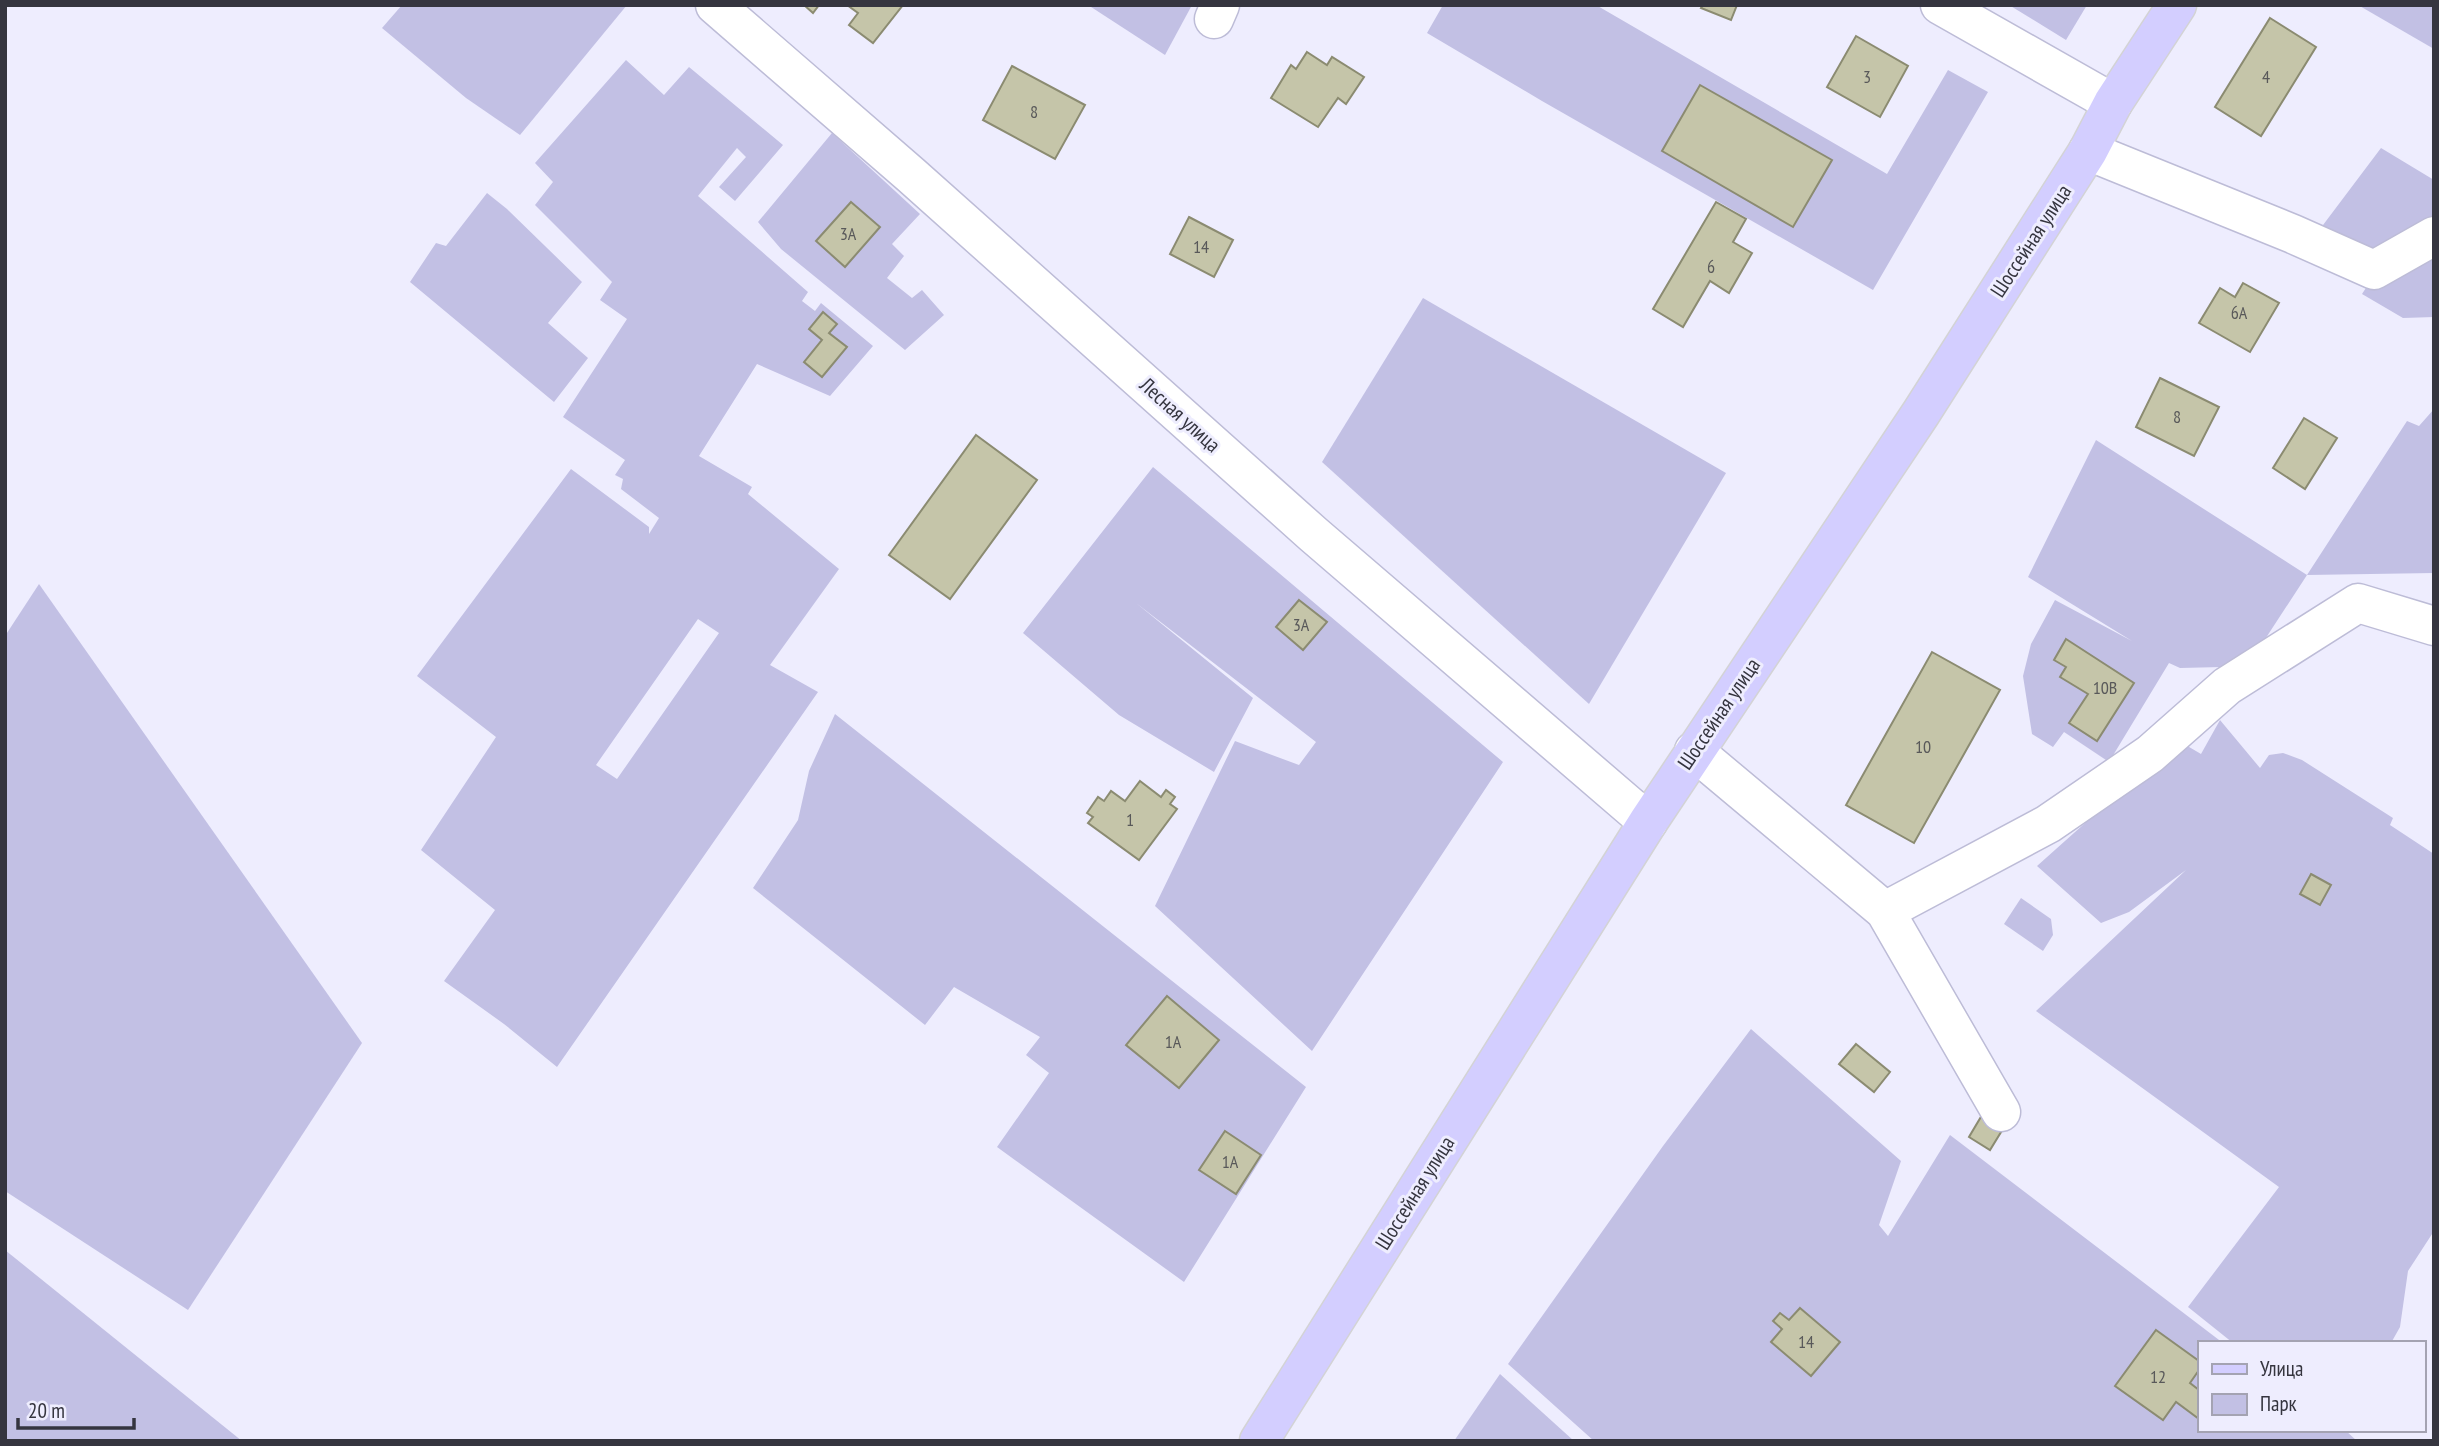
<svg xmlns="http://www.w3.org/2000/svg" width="2439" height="1446" font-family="'PT Sans Narrow',sans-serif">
  <rect width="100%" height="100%" fill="#eeedfe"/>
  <!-- green -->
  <g fill="#c2c0e4" fill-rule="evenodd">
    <polygon points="402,5 627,5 520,135 466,98 382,28"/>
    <polygon points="1088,5 1192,5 1165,55"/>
    <polygon points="1443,5 1596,5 1887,174 1948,70 1988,92 1873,290 1542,101 1427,33"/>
    <polygon points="2009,5 2087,5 2066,40"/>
    <polygon points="2358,5 2434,5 2434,49"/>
    <path d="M626 60 664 95 689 67 783 145 735 201 719 187 746 157 737 148 698 196 808 292 802 301 815 311 821 303 873 346 830 396 757 364 699 456 752 487 748 494 839 569 770 665 818 692 557 1067 504 1024 444 981 495 910 421 850 496 737 417 676 571 469 649 527V534L659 518 621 489 623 479 615 475 625 460 563 417 627 319 600 300 612 282 535 205 553 182 535 163ZM698 619 719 633 617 779 596 765Z"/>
    <polygon points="832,133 920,214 892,244 904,256 887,278 912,298 922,290 944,315 905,350 781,249 758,222"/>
    <polygon points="2381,148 2434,180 2434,317 2403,318 2362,294 2375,274 2314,237"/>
    <polygon points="487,193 507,209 582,282 548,323 588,358 554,402 410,282 436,243 446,246"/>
    <polygon points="1423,298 1726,473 1589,704 1322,462"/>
    <polygon points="2434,409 2434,573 2307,575 2260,647 2222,667 2180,668 2169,663 2109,762 2064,732 2053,747 2032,734 2023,676 2031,644 2055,600 2132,641 2028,577 2096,440 2307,575 2407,421 2419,426"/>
    <polygon points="1153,467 1503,762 1312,1051 1155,906 1235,741 1299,765 1316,742 1136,603 1253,698 1214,772 1119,715 1023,633"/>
    <polygon points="39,584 362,1043 188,1310 5,1191 5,636"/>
    <polygon points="835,714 1306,1087 1184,1282 997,1147 1049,1073 1026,1055 1040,1037 954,987 925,1025 753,888 798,820 809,771"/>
    <polygon points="2220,720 2260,768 2269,755 2283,753 2302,760 2393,818 2390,825 2434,854 2434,1231 2408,1271 2400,1327 2391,1343 2233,1343 2188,1307 2279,1187 2036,1011 2186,870 2129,912 2101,923 2037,866 2112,799 2167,734 2201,754"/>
    <polygon points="2021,898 2051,919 2053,935 2043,951 2004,924"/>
    <polygon points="1751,1029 1901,1161 1879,1225 1888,1236 1950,1135 2223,1343 2199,1343 2199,1430 2345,1430 2357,1441 1594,1441 1508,1364 1663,1146"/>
    <polygon points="5,1250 242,1441 5,1441"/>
    <polygon points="1500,1374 1574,1441 1454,1441"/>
  </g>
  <!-- building -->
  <g fill="#c5c5a9" stroke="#8b8b71" stroke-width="2">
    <polygon points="804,5 819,5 813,13"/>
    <polygon points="847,5 903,5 873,43 849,25 858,13"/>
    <polygon points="1703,5 1737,5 1731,20 1701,8"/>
    <polygon points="2270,18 2316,47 2261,136 2215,107"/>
    <polygon points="1856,36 1908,66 1880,117 1827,87"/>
    <polygon points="1307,52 1327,65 1332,57 1364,77 1346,104 1338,98 1318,127 1271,98 1291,65 1296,69"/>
    <polygon points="1012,66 1085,105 1055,159 983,120"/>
    <polygon points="1700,85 1832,160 1793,227 1662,151"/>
    <polygon points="851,202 880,227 845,267 816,241"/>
    <polygon points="1716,202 1746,219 1733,242 1752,253 1729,293 1710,281 1683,327 1653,309"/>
    <polygon points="1189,217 1233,240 1214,277 1170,254"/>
    <polygon points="2243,283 2279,303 2250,352 2199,323 2220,288 2235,297"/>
    <polygon points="823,312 837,324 829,333 847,347 822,377 804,362 822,340 809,329"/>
    <polygon points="2160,378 2219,407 2194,456 2136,427"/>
    <polygon points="2304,418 2337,438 2305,489 2273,468"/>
    <polygon points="976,435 1037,480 950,599 889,555"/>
    <polygon points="1299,600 1327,622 1303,650 1276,627"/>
    <polygon points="2066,639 2134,683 2097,741 2069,723 2088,694 2060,677 2066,667 2054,660"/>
    <polygon points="1932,652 2000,690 1914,843 1846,805"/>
    <polygon points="1140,781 1161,797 1166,790 1175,797 1170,804 1177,809 1139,860 1088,823 1093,817 1087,813 1098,797 1104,801 1111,791 1125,801"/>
    <polygon points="2311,874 2331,885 2320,905 2300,894"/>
    <polygon points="1167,996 1219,1040 1179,1088 1126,1045"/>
    <polygon points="1856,1044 1890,1072 1874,1092 1839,1064"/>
    <polygon points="1988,1105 2009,1119 1990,1150 1969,1137"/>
    <polygon points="1225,1131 1261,1155 1236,1194 1199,1170"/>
    <polygon points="1800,1308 1840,1342 1811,1376 1771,1342 1782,1329 1773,1321 1780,1313 1789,1320"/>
    <polygon points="2156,1330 2199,1361 2199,1370 2190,1383 2199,1390 2199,1419 2176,1402 2163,1420 2115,1386"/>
  </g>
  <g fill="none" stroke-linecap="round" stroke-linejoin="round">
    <defs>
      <g id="minor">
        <polyline points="715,5 911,175 1313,534 1648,822"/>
        <polyline points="1940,5 2113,103"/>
        <polyline points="1214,19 1220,5"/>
        <polyline points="2088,151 2293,234 2374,270 2434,236"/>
        <polyline points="1694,751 1885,911 2001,1112"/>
        <polyline points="1885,911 2048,824 2150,754 2227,686 2358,603 2434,626"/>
      </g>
      <polyline id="major" points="1259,1441 1648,822 1921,413 2088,151 2113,103 2177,5"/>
    </defs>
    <!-- minor casing -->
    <use href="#minor" stroke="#bdbcd7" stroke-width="41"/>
    <!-- major casing -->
    <use href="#major" stroke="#d3d3d5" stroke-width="41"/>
    <!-- minor -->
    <use href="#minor" stroke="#fff" stroke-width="38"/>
    <!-- major -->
    <use href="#major" stroke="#d3ceff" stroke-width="38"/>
  </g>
  <g text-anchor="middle" stroke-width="6" stroke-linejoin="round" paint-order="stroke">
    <!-- number labels -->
    <g font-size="18" fill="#59595a">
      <text x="1867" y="83">3</text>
      <text x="2266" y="83">4</text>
      <text x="1034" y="118">8</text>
      <text x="848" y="240">3А</text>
      <text x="1201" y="253">14</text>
      <text x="1711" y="273">6</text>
      <text x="2239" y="319">6А</text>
      <text x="2177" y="423">8</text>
      <text x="1301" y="631">3А</text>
      <text x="2105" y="694">10В</text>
      <text x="1923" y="753">10</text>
      <text x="1130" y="826">1</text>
      <text x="1173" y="1048">1А</text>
      <text x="1230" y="1168">1А</text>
      <text x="1806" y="1348">14</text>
      <text x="2158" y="1383">12</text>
    </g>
    <!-- street labels -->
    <g font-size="21" fill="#35353f" stroke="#eeedfe">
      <text transform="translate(2031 241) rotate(-57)" y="7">Шоссейная улица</text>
      <text transform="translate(1180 415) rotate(42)" y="7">Лесная улица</text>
      <text transform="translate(1719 714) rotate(-56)" y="7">Шоссейная улица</text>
      <text transform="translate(1415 1193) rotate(-58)" y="7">Шоссейная улица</text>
    </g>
  </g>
  <!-- border -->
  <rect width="2439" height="1446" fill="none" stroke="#35353f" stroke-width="14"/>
  <!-- legend -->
  <rect x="2198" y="1341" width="228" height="91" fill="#eeedfe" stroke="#a4a3b2" stroke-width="2"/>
  <rect x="2212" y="1364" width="35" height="10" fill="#d3ceff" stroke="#a4a3b2" stroke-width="2"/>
  <text x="2260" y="1376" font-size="21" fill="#35353f">Улица</text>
  <rect x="2212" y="1394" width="35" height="21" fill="#c2c0e4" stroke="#a4a3b2" stroke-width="2"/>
  <text x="2260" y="1411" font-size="21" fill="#35353f">Парк</text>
  <!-- scale -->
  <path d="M18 1418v10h116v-10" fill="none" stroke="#35353f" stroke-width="3.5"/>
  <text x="28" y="1418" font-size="21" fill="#35353f" stroke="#eeedfe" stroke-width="5" paint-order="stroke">20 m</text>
</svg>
